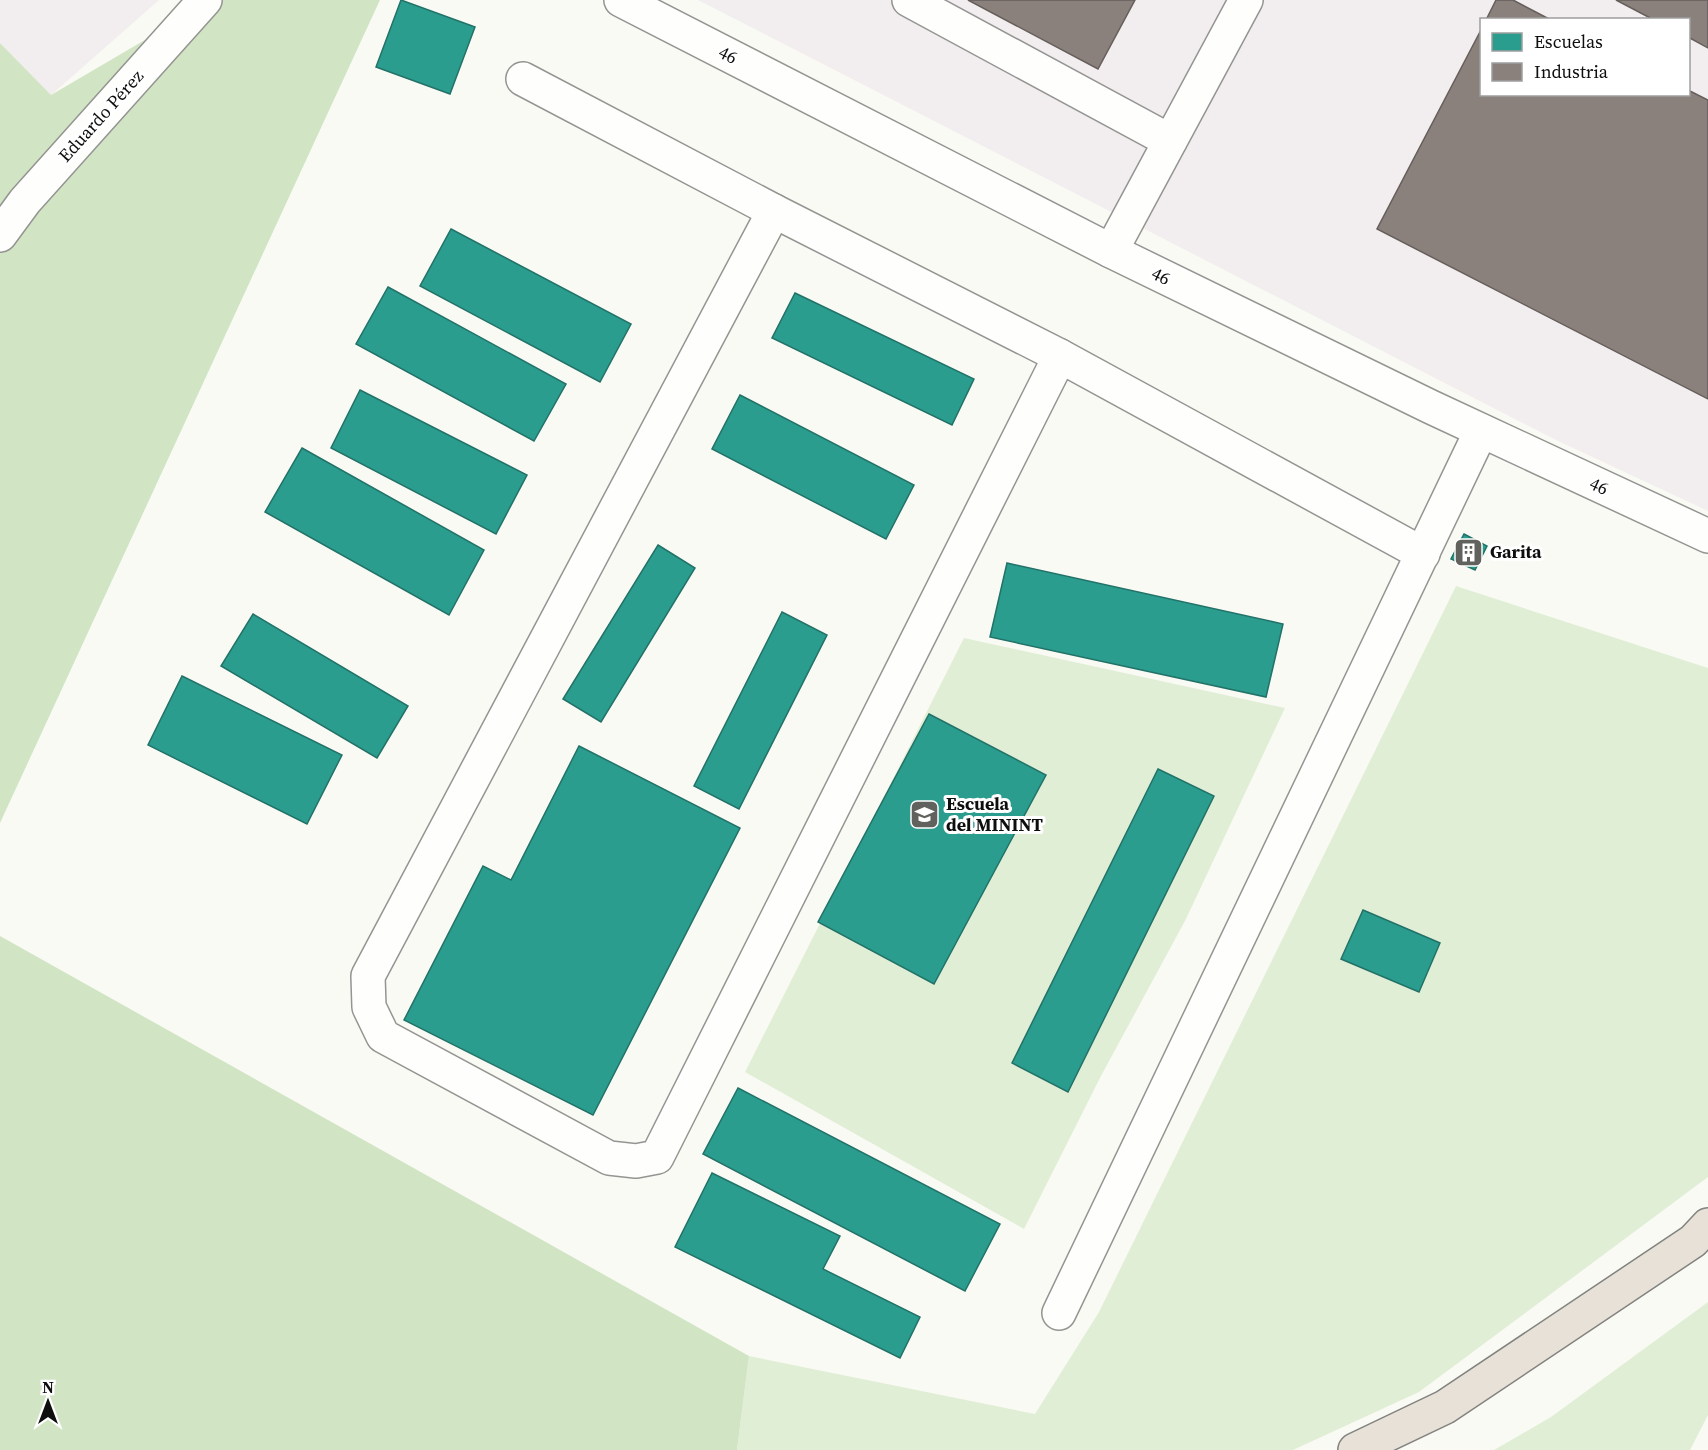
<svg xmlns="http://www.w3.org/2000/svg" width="1708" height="1450" font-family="'Source Serif 4',serif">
  <rect width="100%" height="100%" fill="#fafaf4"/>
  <!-- industrial -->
  <g fill="#f2edef" fill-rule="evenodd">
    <polygon points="0,0 159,0 51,95 0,43"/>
    <path d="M698 0H1708V511L1554 439ZM1482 20H1688V94H1482Z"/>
  </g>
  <!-- green -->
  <g fill="#e1eed6">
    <polygon points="1456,586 1708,668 1708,1177 1419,1392 1293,1450 737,1450 749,1356 1035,1414 1099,1312"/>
    <polygon points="964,638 1285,708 1186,919 1101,1076 1024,1229 745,1072"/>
    <polygon points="1708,1302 1708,1415 1690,1450 1494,1450 1551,1417"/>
  </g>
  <!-- forest -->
  <g fill="#d1e5c5">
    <polygon points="213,0 380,0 0,823 0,43 51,95"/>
    <polygon points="0,936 749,1356 737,1450 0,1450"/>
  </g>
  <!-- schools -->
  <g fill="#2a9d8f" stroke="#227268" stroke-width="1.5">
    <polygon points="401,0 475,27 450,94 376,67"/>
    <polygon points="451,229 631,324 600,382 420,286"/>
    <polygon points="388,287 566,384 534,441 356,344"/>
    <polygon points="795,293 974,379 952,425 772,338"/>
    <polygon points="360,390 527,475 496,534 331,448"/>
    <polygon points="740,395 914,485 886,539 712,449"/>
    <polygon points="302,448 484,550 449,615 265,512"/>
    <polygon points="1464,534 1487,546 1475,570 1451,559"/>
    <polygon points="658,545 695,568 601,722 563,699"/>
    <polygon points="1007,563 1283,624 1266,697 990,637"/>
    <polygon points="782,612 827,635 739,809 694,786"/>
    <polygon points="253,614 408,706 377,758 221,666"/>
    <polygon points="182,676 342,755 307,824 148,745"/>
    <polygon points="929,714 1046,775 934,984 818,922"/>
    <polygon points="579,746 740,828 593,1115 404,1020 483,866 511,880"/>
    <polygon points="1158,769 1214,796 1068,1092 1012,1063"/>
    <polygon points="1363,910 1440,943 1419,992 1341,959"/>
    <polygon points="738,1088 1000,1224 965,1291 703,1154"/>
    <polygon points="712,1173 840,1236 823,1269 920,1317 900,1358 675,1247"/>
  </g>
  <!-- industry -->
  <g fill="#8a817c" stroke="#655e5b" stroke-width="1.5">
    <polygon points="968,0 1135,0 1098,69"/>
    <polygon points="1496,0 1513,0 1551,20 1486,20"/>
    <polygon points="1616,0 1708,0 1708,48 1688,37 1688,20 1654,20"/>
    <polygon points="1482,28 1482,94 1688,94 1688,90 1708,100 1708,399 1377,229"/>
  </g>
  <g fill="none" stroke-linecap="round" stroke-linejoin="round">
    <defs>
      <g id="minor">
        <polyline points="621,0 1111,251 1431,407 1708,536"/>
        <polyline points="909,0 1170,141"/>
        <polyline points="523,79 774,211 1060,356 1423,554"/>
        <polyline points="774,211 368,976 369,1007 383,1036 609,1158 636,1161 657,1157 1060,356"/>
        <polyline points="0,235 25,201 205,0"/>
        <polyline points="1111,251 1246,0"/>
        <polyline points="1059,1313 1481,431"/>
      </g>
      <polyline id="highway" points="1355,1450 1445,1407 1693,1241 1708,1225"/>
    </defs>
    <!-- minor casing -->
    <use href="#minor" stroke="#949492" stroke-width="36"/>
    <!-- highway casing -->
    <use href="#highway" stroke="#82827f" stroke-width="36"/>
    <!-- minor -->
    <use href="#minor" stroke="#fefefd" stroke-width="33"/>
    <!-- highway -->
    <use href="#highway" stroke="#e7e1d8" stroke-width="33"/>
  </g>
  <!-- icons -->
  <defs>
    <symbol id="building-square" viewBox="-11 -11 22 22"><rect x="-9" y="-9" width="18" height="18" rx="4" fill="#61615e" stroke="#fff"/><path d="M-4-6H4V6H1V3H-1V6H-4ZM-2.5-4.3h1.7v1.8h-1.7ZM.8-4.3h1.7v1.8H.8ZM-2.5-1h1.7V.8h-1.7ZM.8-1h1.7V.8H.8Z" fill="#fff"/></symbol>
    <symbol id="school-square" viewBox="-11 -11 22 22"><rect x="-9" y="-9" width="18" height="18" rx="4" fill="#61615e" stroke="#fff"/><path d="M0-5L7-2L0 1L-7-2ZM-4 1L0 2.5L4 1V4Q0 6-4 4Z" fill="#fff"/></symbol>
  </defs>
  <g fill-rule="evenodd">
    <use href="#building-square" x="1452" y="536" width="33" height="33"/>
    <use href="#school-square" x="908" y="798" width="33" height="33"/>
  </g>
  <g text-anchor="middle" stroke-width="6" stroke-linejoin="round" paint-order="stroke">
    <!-- street labels -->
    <g font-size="18" fill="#0e0e0e" stroke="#fff">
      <text transform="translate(728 55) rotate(27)" y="6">46</text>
      <text transform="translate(101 116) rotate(-48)" y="6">Eduardo Pérez</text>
      <text transform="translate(1161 276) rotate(26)" y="6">46</text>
      <text transform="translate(1599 486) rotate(25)" y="6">46</text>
    </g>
    <!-- poi labels -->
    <g font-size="18" font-weight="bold" fill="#0e0e0e" stroke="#fff" text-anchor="start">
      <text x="1490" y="558">Garita</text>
      <text x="946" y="810">Escuela<tspan x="946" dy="21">del MININT</tspan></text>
    </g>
  </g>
  <!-- legend -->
  <rect x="1480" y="18" width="210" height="78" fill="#ffffff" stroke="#9f9f9f" stroke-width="1.5"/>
  <rect x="1492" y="33" width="30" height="18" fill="#2a9d8f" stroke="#9f9f9f" stroke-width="1.5"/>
  <text x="1534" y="48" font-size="18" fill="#0e0e0e">Escuelas</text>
  <rect x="1492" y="63" width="30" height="18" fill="#8a817c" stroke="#9f9f9f" stroke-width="1.5"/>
  <text x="1534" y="78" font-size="18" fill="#0e0e0e">Industria</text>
  <!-- north arrow -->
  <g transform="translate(48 1402)" stroke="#ffffff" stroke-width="4.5" paint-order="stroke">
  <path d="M0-4.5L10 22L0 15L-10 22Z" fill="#0e0e0e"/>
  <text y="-9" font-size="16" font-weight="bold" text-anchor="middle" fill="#0e0e0e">N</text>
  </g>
</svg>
